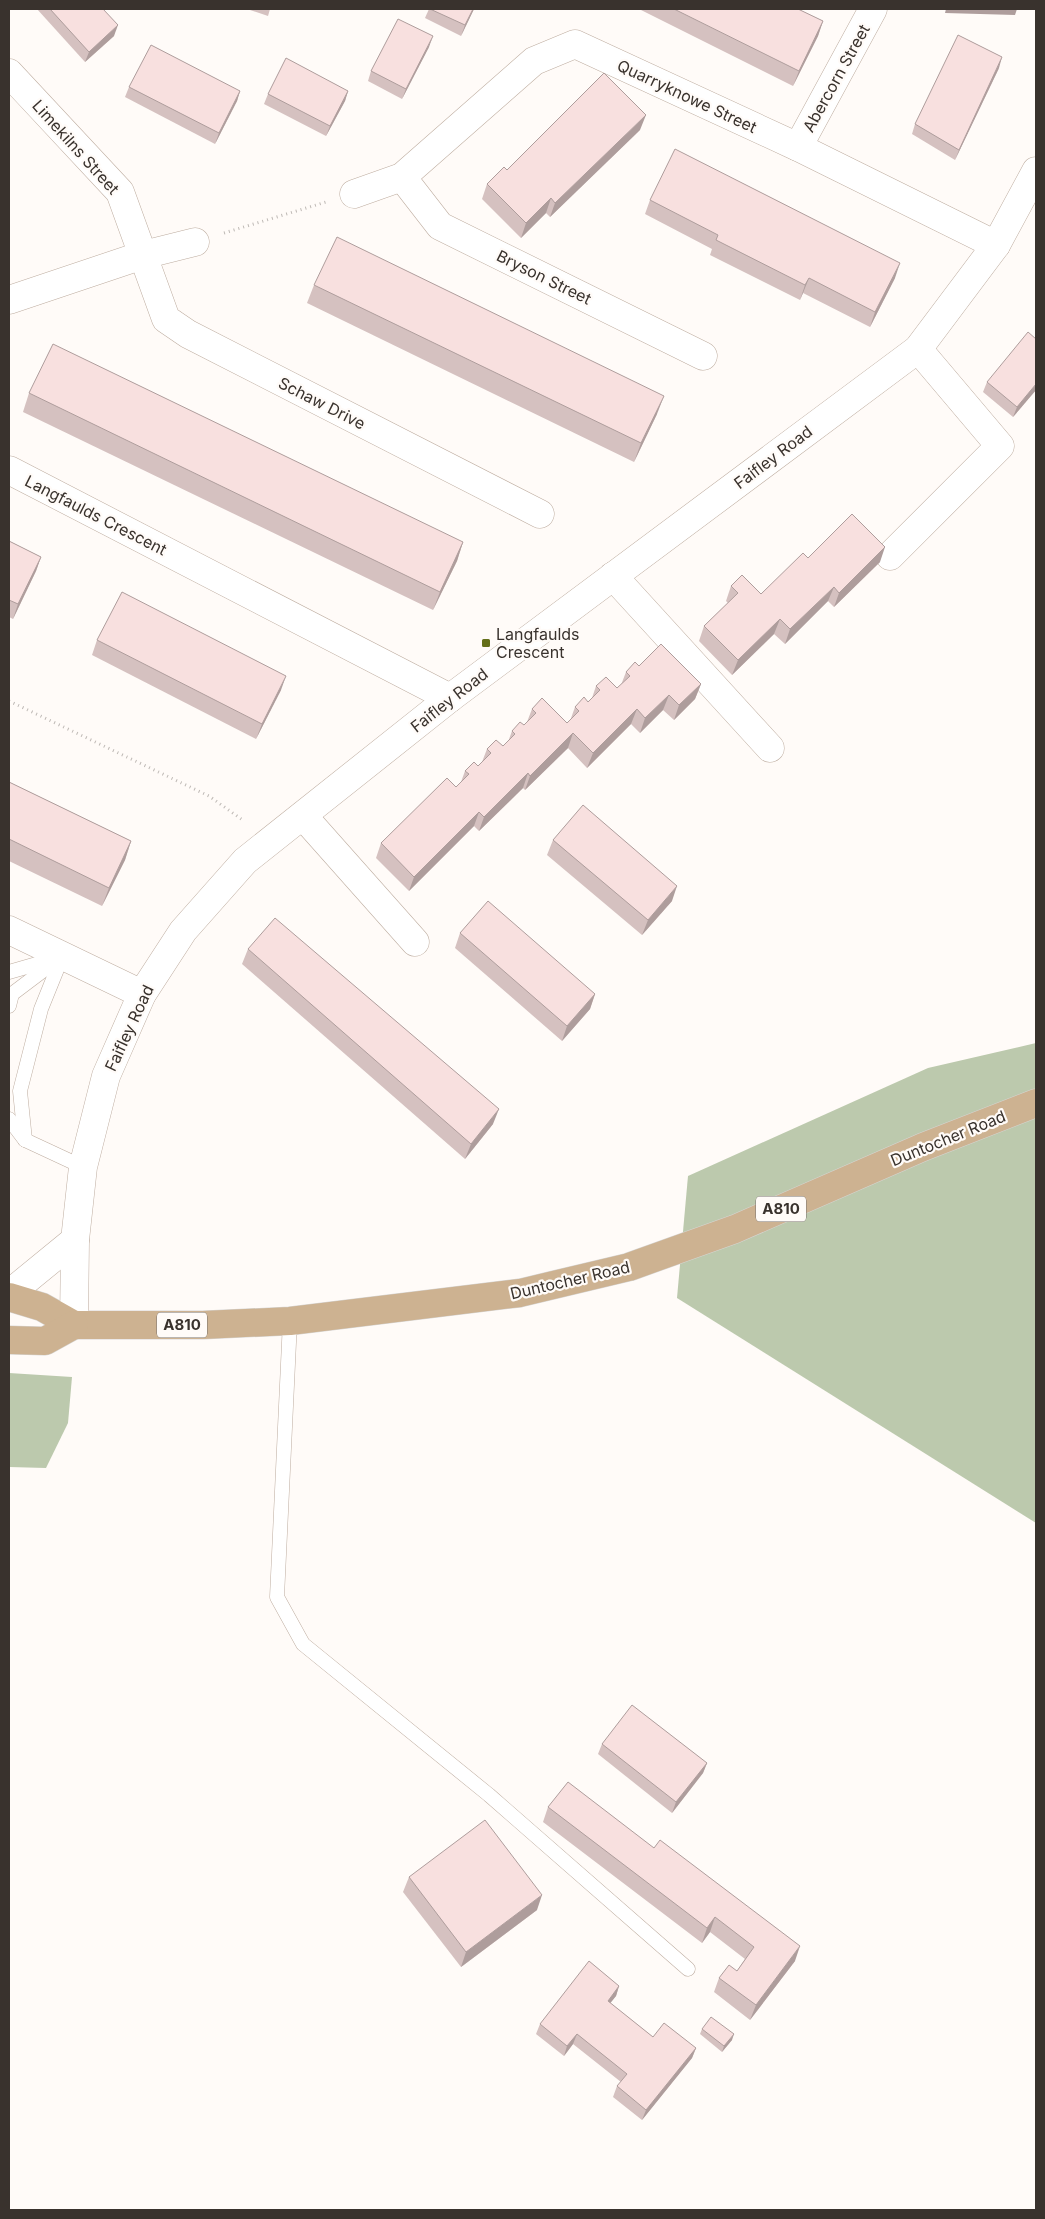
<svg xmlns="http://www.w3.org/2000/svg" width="1045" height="2219" font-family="Inter,sans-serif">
  <rect width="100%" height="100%" fill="#fffbf8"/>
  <!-- forest -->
  <g fill="#bcc9ad">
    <polygon points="1036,1043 1036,1523 677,1298 688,1176 928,1068"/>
    <polygon points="9,1373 72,1377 68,1423 46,1468 9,1467"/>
  </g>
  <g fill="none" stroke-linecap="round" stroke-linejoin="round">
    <defs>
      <g id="lane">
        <polyline points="9,972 54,959"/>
        <polyline points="9,1006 12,994 61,957"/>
        <polyline points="9,1119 25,1140 83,1167"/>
        <polyline points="25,1140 20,1091 41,1009 62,957"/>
        <polyline points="290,1321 277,1597 303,1644 489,1795 688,1969"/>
      </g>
      <g id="street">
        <polyline points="9,73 120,192 166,319 188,334 540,514"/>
        <polyline points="798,147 873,9"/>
        <polyline points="402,177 440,226 703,356"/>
        <polyline points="354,194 402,177 534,61 575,44 798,147 996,245"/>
        <polyline points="9,300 143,255 195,242"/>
        <polyline points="9,470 450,698"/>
        <polyline points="890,556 1000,446 918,349"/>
        <polyline points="613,576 770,748"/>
        <polyline points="304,817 415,942"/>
        <polyline points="9,930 142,994"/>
      </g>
      <g id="secondary">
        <polyline points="9,1294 75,1240"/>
        <polyline points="74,1325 75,1240 83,1167 106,1076 142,994 183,931 245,861 450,698 918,349 996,245 1036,171"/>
      </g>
      <g id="primary">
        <polyline points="9,1297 42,1307 74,1325 203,1325 290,1321 520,1293 629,1267 735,1229 923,1147 1036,1103"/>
        <polyline points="9,1340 45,1341 74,1325"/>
      </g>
    </defs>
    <!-- lane casing -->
    <use href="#lane" stroke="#beada0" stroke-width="15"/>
    <!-- street casing -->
    <use href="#street" stroke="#beada0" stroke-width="29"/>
    <!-- secondary casing -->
    <use href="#secondary" stroke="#beada0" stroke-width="29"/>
    <!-- primary casing -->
    <use href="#primary" stroke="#d7d6d5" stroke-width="29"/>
    <!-- path -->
    <g stroke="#beb9b5" stroke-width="3" stroke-dasharray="1 4" stroke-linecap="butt">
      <polyline points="224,233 326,202"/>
      <polyline points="9,701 209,796 244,821"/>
    </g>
    <!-- lane -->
    <use href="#lane" stroke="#fff" stroke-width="14"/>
    <!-- street -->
    <use href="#street" stroke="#fff" stroke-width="28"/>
    <!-- secondary -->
    <use href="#secondary" stroke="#fff" stroke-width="28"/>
    <!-- primary -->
    <use href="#primary" stroke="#cdb291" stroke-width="28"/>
  </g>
  <!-- wall -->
  <g fill="#d5c1c0">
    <polygon points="37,9 103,9 114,36 85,62"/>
    <polygon points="247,9 270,9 268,16"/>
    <polygon points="429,9 474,9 461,36 425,18"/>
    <polygon points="639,9 798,9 823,21 818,36 793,86"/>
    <polygon points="429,47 402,99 368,81 371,71"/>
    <polygon points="999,68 955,160 912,134 915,124"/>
    <polygon points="129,87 240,91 237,101 215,144 125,97"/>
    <polygon points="348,91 345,101 326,136 264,104 268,94"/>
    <polygon points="640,130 550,217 546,213 521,238 482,199 487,184 507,170"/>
    <polygon points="650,200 895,278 870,327 803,293 800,300 710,255 712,249 645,214"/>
    <polygon points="314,285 657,414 634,462 307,303"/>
    <polygon points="987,382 1036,390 1013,417 983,392"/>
    <polygon points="29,393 463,542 457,561 433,610 23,412"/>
    <polygon points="9,541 41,557 36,571 13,619 9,617"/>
    <polygon points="808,558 880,562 834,607 828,601 785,644 774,634 732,675 699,641 704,626 728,603 726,601 731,586 761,594"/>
    <polygon points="97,640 281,690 256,739 92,655"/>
    <polygon points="639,666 701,684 695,699 674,720 663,710 640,733 631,724 587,768 568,748 525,790 523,788 479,831 474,826 409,891 376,858 381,843 456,787 461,782 465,771 478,766 482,762 487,749 503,746 508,742 512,731 524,725 527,722 532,709 567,723 570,721 575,707 588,702 592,698 596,686 617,688 621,685 626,672"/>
    <polygon points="9,782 131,841 125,860 102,906 9,861"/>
    <polygon points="553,840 672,901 642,935 547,855"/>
    <polygon points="460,933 595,994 590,1009 562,1041 455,948"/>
    <polygon points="248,949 493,1124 465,1159 242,964"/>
    <polygon points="602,1744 707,1763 703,1773 672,1813 598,1754"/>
    <polygon points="548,1807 795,1961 750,2020 714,1992 719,1978 737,1971 745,1959 710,1932 702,1943 543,1822"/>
    <polygon points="409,1877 537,1910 461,1967 403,1892"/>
    <polygon points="619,1986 616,1996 610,2003 653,2037 696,2048 692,2058 642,2120 613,2097 617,2086 621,2082 573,2044 564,2056 536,2034 540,2024"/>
    <polygon points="702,2029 732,2040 722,2052 700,2034"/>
  </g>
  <!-- shaded-wall -->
  <g fill="#ae9d9c">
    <polygon points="473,9 474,9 461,36 465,25"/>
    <polygon points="946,9 1017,9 1015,15 945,13"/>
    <polygon points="823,21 818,36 793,86 799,71"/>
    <polygon points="118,25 114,36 85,62 89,52"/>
    <polygon points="433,36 429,47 402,99 406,89"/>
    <polygon points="1002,57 999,68 955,160 959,150"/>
    <polygon points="240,91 237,101 215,144 219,133"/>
    <polygon points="348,91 345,101 326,136 330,126"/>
    <polygon points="646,115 640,130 550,217 555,203"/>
    <polygon points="551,198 546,213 521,238 526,223"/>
    <polygon points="900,263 895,278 870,327 875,312"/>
    <polygon points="809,278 803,293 800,300 805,285"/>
    <polygon points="1036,384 1036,390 1013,417 1017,407"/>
    <polygon points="664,396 657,414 634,462 641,443"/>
    <polygon points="463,542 457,561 433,610 440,592"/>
    <polygon points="885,547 880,562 834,607 839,593"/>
    <polygon points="41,557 36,571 13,619 18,604"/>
    <polygon points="834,587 828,601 785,644 790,629"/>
    <polygon points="780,619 774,634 732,675 738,660"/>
    <polygon points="286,676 281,690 256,739 262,724"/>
    <polygon points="701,684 695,699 674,720 679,705"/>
    <polygon points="669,695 663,710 640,733 645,718"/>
    <polygon points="637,709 631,724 587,768 593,753"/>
    <polygon points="573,733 568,748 525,790 530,776"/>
    <polygon points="528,773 523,788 479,831 484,817"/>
    <polygon points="479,812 474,826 409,891 414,877"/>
    <polygon points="131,841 125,860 102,906 109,888"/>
    <polygon points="677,886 672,901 642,935 648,920"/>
    <polygon points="595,994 590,1009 562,1041 567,1026"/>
    <polygon points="499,1109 493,1124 465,1159 471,1144"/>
    <polygon points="707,1763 703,1773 672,1813 676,1802"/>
    <polygon points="542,1895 537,1910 461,1967 466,1952"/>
    <polygon points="715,1917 710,1932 702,1943 707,1928"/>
    <polygon points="800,1946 795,1961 750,2020 756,2005"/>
    <polygon points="619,1986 616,1996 604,2011 608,2001"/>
    <polygon points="577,2034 573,2044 564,2056 567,2046"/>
    <polygon points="734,2034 732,2040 722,2052 724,2046"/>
    <polygon points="696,2048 692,2058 642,2120 646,2110"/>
  </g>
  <!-- building -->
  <g fill="#f8e0df" stroke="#ae9d9c">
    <polygon points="50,9 103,9 118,25 89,52"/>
    <polygon points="430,9 473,9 465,25"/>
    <polygon points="674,9 798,9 823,21 799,71"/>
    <polygon points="398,19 433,36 406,89 371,71"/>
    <polygon points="958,35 1002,57 959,150 915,124"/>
    <polygon points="151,45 240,91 219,133 129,87"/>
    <polygon points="286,58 348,91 330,126 268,94"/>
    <polygon points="604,73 646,115 555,203 551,198 526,223 487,184 504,167 507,170"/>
    <polygon points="675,149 900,263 875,312 809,278 805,285 716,240 718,235 650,200"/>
    <polygon points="337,237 664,396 641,443 314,285"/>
    <polygon points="1028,332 1036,339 1036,384 1017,407 987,382"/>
    <polygon points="53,344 463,542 440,592 29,393"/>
    <polygon points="852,514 885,547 839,593 834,587 790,629 780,619 738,660 704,626 738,593 731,586 742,575 761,594 803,553 808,558"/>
    <polygon points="9,541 41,557 18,604 9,600"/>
    <polygon points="122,592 286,676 262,724 97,640"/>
    <polygon points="661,644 701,684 679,705 669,695 645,718 637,709 593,753 573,733 530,776 528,773 484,817 479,812 414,877 381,843 447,778 456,787 469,774 465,771 474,762 478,766 491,753 487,749 496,740 503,746 515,734 512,731 520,722 524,725 536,713 532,709 542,698 567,723 579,711 575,707 584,697 588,702 600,690 596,686 606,677 617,688 630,676 626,672 635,662 639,666"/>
    <polygon points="9,782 131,841 109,888 9,839"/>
    <polygon points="583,805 677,886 648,920 553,840"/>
    <polygon points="488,901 595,994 567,1026 460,933"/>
    <polygon points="275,918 499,1109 471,1144 248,949"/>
    <polygon points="632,1705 707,1763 676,1802 602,1744"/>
    <polygon points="568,1782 654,1848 660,1840 800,1946 756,2005 719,1978 729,1965 737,1971 754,1947 715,1917 707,1928 548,1807"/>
    <polygon points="485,1820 542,1895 466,1952 409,1877"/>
    <polygon points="589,1961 619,1986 608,2001 653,2037 664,2023 696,2048 646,2110 617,2086 627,2074 577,2034 567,2046 540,2024"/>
    <polygon points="711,2017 734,2034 724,2046 702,2029"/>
  </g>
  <!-- markers -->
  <rect fill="#646f19" stroke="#fffbf8" stroke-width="2" x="481" y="638" width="10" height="10" rx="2.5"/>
  <g text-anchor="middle" stroke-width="4.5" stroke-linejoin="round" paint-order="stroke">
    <!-- shield labels -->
    <g fill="#fffbf8" stroke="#746e6a" stroke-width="1">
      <rect x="756" y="1196.5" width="50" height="25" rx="4"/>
      <rect x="157" y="1312.5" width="50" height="25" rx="4"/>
    </g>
    <g font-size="15" font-weight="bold" fill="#39322d">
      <text x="781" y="1214">A810</text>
      <text x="182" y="1330">A810</text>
    </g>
    <!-- street labels -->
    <g font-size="16" fill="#39322d" stroke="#fffbf8">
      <text transform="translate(836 78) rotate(-61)" y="6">Abercorn Street</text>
      <text transform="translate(687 96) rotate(25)" y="6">Quarryknowe Street</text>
      <text transform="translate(76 147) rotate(48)" y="6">Limekilns Street</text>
      <text transform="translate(544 277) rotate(26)" y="6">Bryson Street</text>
      <text transform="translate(322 403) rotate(27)" y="6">Schaw Drive</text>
      <text transform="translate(773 457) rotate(-37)" y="6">Faifley Road</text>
      <text transform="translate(96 515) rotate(27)" y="6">Langfaulds Crescent</text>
      <text transform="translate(449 700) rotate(-38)" y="6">Faifley Road</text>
      <text transform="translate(129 1028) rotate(-65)" y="6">Faifley Road</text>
      <text transform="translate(948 1138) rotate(-22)" y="6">Duntocher Road</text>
      <text transform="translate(570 1280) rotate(-13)" y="6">Duntocher Road</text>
    </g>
    <!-- poi labels -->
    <g font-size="16" fill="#39322d" stroke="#fffbf8" text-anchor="start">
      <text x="496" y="640">Langfaulds<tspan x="496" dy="18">Crescent</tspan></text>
    </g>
  </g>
  <!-- border -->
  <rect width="1045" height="2219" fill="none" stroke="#39322d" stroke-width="20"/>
</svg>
